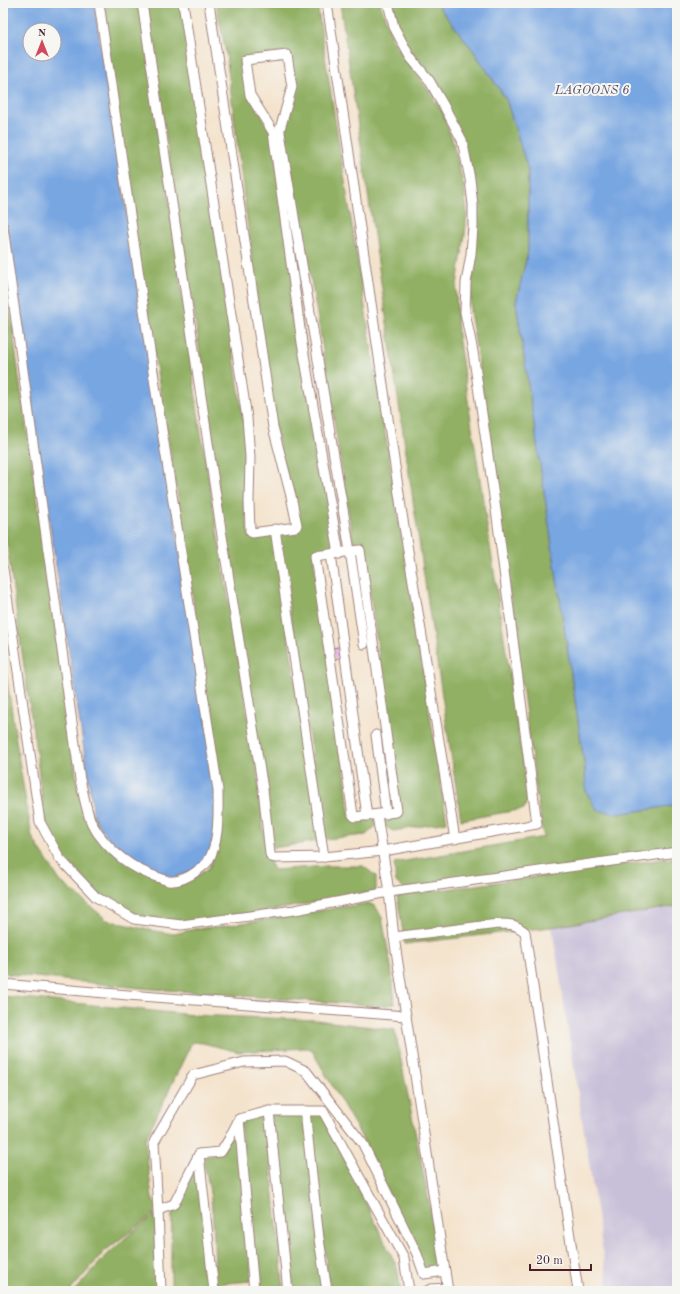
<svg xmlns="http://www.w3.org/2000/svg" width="680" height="1294" font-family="'Old Standard TT',serif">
  <rect width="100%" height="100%" fill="#f6f6f2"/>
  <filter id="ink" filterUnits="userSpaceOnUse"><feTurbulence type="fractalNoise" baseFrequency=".025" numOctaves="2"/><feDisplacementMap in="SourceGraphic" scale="8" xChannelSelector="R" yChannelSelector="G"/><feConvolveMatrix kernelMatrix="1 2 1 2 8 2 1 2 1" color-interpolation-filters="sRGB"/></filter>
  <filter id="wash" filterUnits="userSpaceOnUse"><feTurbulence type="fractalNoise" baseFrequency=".012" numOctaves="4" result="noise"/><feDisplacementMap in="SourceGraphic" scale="16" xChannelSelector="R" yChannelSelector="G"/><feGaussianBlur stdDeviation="0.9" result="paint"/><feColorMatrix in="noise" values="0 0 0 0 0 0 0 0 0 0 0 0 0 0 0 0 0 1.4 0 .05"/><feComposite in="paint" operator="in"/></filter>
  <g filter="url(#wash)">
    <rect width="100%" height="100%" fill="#f4e3cc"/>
    <!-- industrial -->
    <polygon fill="#c8bfd8" points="677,906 677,1291 609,1291 552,927"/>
    <!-- forest -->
    <g fill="#91b063" stroke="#6e6847">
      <polygon points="101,3 140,3 170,207 200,427 257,771 266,853 274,870 326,866 363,866 376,876 376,891 280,909 188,922 151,918 126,911 101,897 62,855 45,824 37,759 3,517 3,252 20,385 42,528 77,782 108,848 169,883 195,877 209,868 218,843 198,640 188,559 144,293"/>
      <polygon points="144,3 182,3 245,431 243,493 249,537 273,533 319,841 273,848 226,550 214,456 194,311"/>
      <polygon points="216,3 317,3 325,56 447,822 393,831 382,825 380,818 400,814 377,641 363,547 354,548 320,331 285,132 295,90 288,52 243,58 249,96 272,132 337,552 313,555 337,714 336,730 340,731 350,819 374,818 376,826 366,835 325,839 277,531 297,528 275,426 257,300 226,54"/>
      <polygon points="340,3 380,3 393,40 426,87 442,112 452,139 464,187 467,213 465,234 456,291 458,335 527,789 527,801 524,809 461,820 431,623"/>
      <polygon points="391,3 439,3 440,8 473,50 506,99 528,170 528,252 516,302 585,768 586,791 618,814 677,805 677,852 404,889 396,882 394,863 544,837 541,826 478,359 470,311 472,270 469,160 397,26"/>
      <polygon points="3,652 20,767 32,837 60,881 107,920 149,930 174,934 194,929 223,926 369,903 376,907 382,918 391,966 395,1004 378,1006 139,988 17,975 7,974 4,971 3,873 8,872 3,845"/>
      <polygon points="677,857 677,906 552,927 405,944 397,896"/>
      <polygon points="3,996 193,1015 316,1020 395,1030 442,1268 426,1272 360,1134 311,1049 306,1048 239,1052 203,1043 192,1042 145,1140 152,1198 158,1210 105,1251 70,1291 3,1291"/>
      <polygon points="267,1112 273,1186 284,1291 259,1291 255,1276 240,1120"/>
      <polygon points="270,1112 304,1113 324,1291 291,1291"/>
      <polygon points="306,1112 322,1112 397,1267 401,1291 330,1291"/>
      <path d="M238 1122 252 1281 215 1284C214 1242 215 1199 202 1158L221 1153Z"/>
      <polygon points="199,1162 209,1285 171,1290 171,1253 172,1210"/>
      <polygon points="155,1214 158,1291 74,1291 105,1257 131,1233"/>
    </g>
    <!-- water -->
    <g fill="#78a6e1" stroke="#616286" fill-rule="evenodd">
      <path d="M3 3H94L217 790 214 839 206 860 191 872 174 878 158 873 139 864 105 835 94 816 21 335 3 201ZM30 30H54V54H30Z"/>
      <polygon points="439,3 677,3 677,805 618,814 597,810 586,791 585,768 516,302 528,252 528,170 506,99 473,50 440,8"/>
    </g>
    <g id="blocks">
      <!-- building -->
      <polygon fill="#e1aee1" points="343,646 345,657 334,659 333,648"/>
    </g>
  </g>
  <g filter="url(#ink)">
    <use href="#blocks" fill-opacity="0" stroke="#9f817c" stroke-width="1"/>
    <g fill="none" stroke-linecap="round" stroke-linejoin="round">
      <defs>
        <g id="lane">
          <polyline points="142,3 222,536 263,789 270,854 271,857 275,858 324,857 383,851 537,824 497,517 473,352 465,312 466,283 471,254 473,227 473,205 470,179 462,140 445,108 429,80 410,57 394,27 388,3"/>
          <polyline points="183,3 247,418 250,457 249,502 250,531 252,533 296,527 297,525 291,496 273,427 209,3"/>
          <polyline points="327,3 402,514 455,839"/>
          <path d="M3 227 80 780C83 791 87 815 92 824 106 849 132 870 160 878 162 879 166 880 168 881 178 882 189 877 197 871 200 868 206 865 208 861 220 842 218 811 218 790L156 392 99 3"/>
          <polyline points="275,529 324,857"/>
          <polygon points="360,550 397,811 396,812 355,817 353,815 315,556"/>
          <polyline points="331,554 367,816"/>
          <polyline points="339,554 302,343 273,132 250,95 245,60 287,55 292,87 280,129 280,133 350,551 364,644"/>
          <polyline points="3,569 40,822 60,859 96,897 134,919 181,925 295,910 389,892 677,852"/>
          <polyline points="376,735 386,814"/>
          <polyline points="377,815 389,892 394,937 406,1016 448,1291"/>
          <path d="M394 937 498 924C511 924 515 924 525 932L578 1291"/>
          <polyline points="3,984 128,995 406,1016"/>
          <polyline points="269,1111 288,1291"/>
          <polyline points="305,1111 319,1239 327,1291"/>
          <polyline points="239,1119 254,1291"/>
          <polyline points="199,1154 214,1291"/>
          <polyline points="158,1210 174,1204 199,1154 221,1152 229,1139 239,1119 269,1111 323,1111 404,1258 409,1291"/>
          <polyline points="161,1291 158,1210 154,1142 193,1075 244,1062 285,1061 306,1071 363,1144 417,1254 424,1274 445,1271"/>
          <polyline points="427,1291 431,1289 448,1288"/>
        </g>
      </defs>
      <!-- lane casing -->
      <use href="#lane" stroke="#9f817c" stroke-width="11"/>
      <!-- lane -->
      <use href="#lane" stroke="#fff" stroke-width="9"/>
    </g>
  </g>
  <g text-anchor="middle" stroke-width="4" stroke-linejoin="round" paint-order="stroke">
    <!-- water labels -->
    <g font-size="13" font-style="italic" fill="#5a4e6b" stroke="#f6f6f2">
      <text x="592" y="94">LAGOONS 6</text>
    </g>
  </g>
  <!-- margin -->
  <rect width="680" height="1294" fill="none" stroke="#f6f6f2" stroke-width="16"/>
  <!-- north arrow -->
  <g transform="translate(42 42)"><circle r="19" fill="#f6f6f2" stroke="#b1a0a2"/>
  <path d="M0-3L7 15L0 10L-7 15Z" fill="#d1495b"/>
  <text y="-6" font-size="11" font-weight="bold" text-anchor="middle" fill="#4a1f2b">N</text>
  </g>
  <!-- scale -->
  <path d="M530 1264v6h61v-6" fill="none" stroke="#4a1f2b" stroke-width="2"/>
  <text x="536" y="1264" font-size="12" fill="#4a1f2b" stroke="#f6f6f2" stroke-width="3" paint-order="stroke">20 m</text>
</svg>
